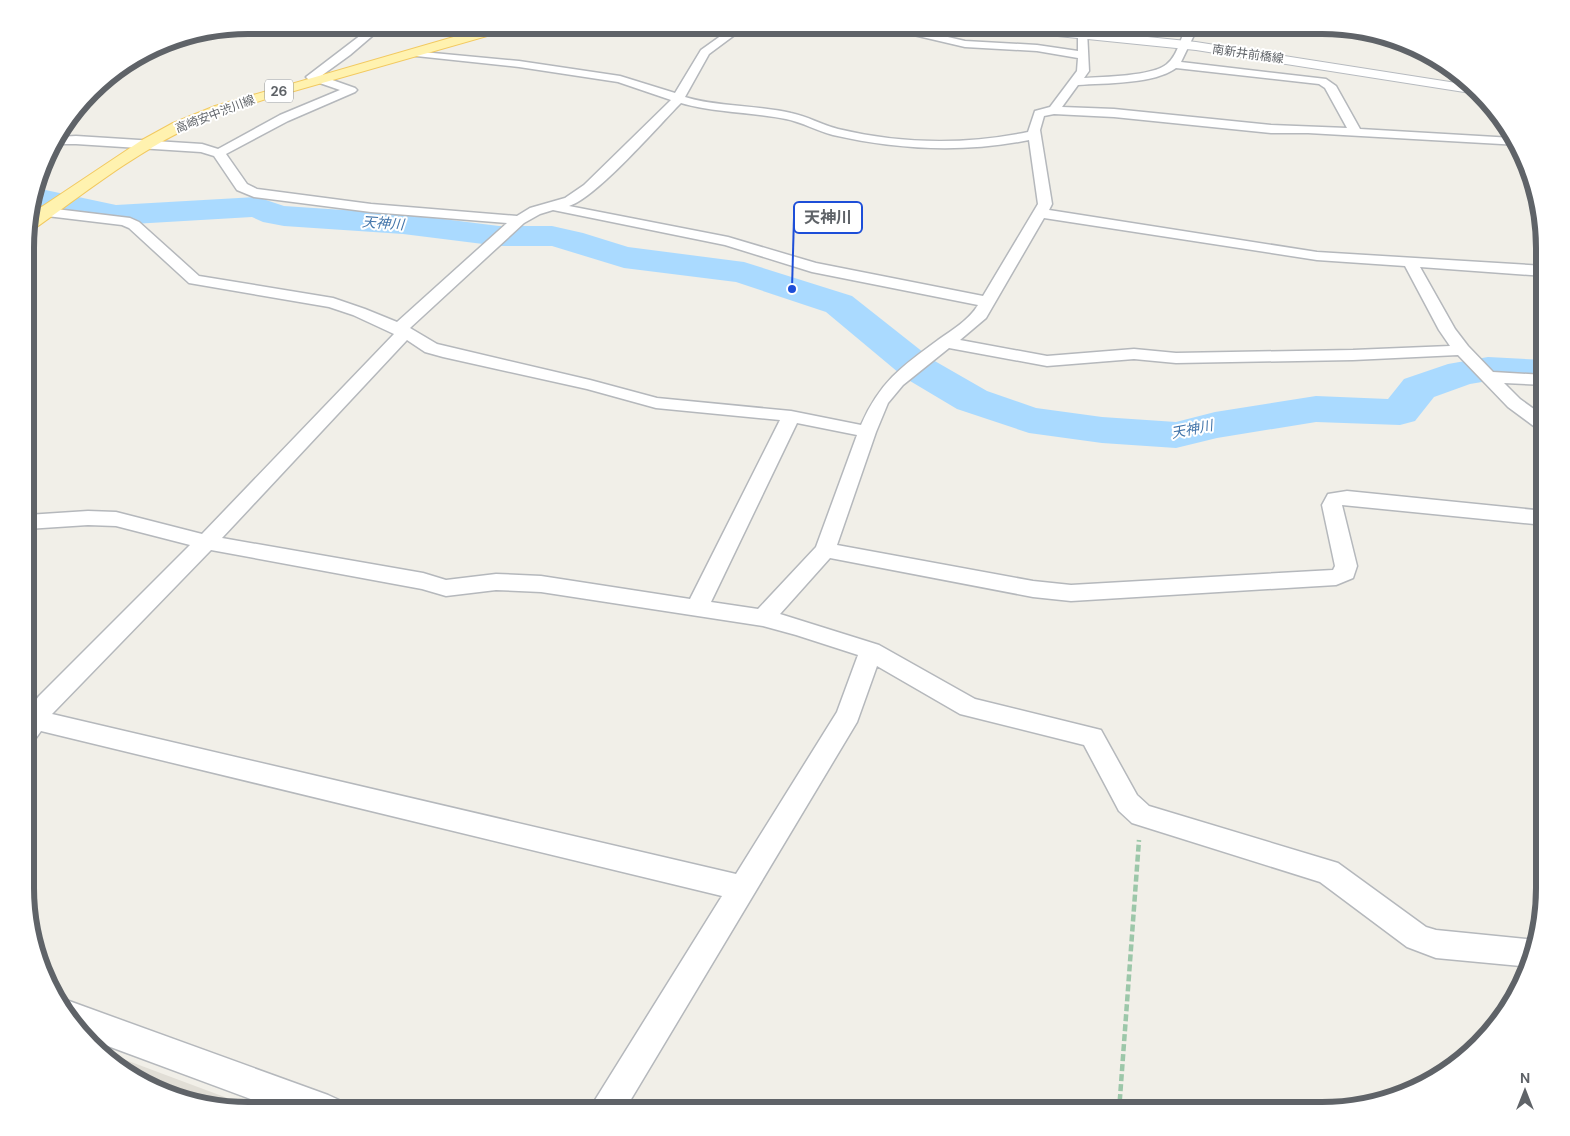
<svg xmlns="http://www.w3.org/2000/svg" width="1570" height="1136" font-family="'DM Sans','Noto Sans JP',sans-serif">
  <rect width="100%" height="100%" fill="#f1efe8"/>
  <!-- education -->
  <polygon fill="#e1ded6" points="99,1050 262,1111 233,1111 163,1094 112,1065"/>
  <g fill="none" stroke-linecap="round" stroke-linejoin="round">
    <!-- river -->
    <polygon fill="#aadaff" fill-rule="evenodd" points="36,188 116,205 257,197 284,206 403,214 499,226 552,226 583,233 628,247 744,262 852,296 933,360 987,391 1036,408 1102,417 1176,422 1215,412 1316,396 1388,399 1404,379 1448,364 1488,357 1545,360 1545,384 1488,381 1470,384 1434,397 1415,421 1400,425 1316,422 1217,438 1176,448 1102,443 1029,433 957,409 905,378 826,312 736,282 624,268 552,246 499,246 403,234 284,226 263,222 252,217 116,225 31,206"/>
    <defs>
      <g id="street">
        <path d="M374 25H385L350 55 321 76 355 88 357 90 355 92 288 121 226 154 247 184 257 189 371 204 517 216 530 208 565 198 584 185 671 100 618 82 519 67 416 56 412 55 411 53 412 51 519 61 620 76 675 93 701 50 736 25H748L709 54 685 97C716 107 758 105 791 113 807 116 822 125 838 129 900 144 966 145 1028 132L1035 111 1050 107 1077 71 1078 58 1037 51 965 47 901 32 900 30 901 28 905 27 965 41 1037 45 1078 51V33L1079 31H1087L1089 71 1084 78C1102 77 1154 76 1167 64 1177 56 1179 42 1185 31L1202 25H1228L1194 35 1181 62 1326 79 1336 86 1360 129 1513 138 1519 145 1308 133H1271L1114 117 1054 114 1044 116 1040 130 1052 204 1049 210 1317 252 1545 266V276L1420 267 1455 329 1468 346 1493 372 1545 375V385L1504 383 1520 399 1545 417V431L1539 430 1508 407 1458 355 1353 360 1176 363 1134 359 1047 366 949 348 903 385 888 403 876 432 837 545 1033 581 1071 585 1333 570 1335 566 1322 505 1328 494 1347 491 1545 511V525L1342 505 1357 566 1353 578 1336 585 1071 601 1033 597 830 558 780 614 879 645 975 699 1101 730 1137 795 1149 806 1338 863 1426 927 1436 930 1536 940 1530 967 1436 958 1407 947 1320 882 1132 823 1119 811 1084 745 960 714 877 666 857 722 624 1111H590L595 1100 722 896 41 731 36 738 27 741V712L39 696 190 545 116 526 88 525 27 529V515L88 511 116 512 202 534 394 334 353 315 329 307 189 283 129 228 122 225 30 214H28L31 206 130 218 139 222 199 276 333 298 365 309 397 322 507 223 371 212 254 197 237 190 214 156 201 152 76 144H52L57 137 76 136 202 144 218 149 280 115 340 90 308 79 306 77ZM1176 68 1319 84 1325 88 1347 128 1271 125 1114 109 1062 107 1078 85C1105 83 1155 84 1176 68ZM681 103C715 113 752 112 786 119 802 122 817 131 833 135 898 150 964 153 1029 140L1038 204 983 296 816 263 728 237 569 206C596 198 658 126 681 103ZM553 210 725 245 812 272 978 305C969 320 952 330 938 340 901 367 880 382 861 425L791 411 657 398 590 380 437 344 410 328 524 223 540 214ZM1044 218 1317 260 1405 266 1439 330 1450 346 1353 350 1176 353 1134 349 1047 356 960 340 986 318ZM407 340 425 352 443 357 587 389 656 408 780 420 690 599 541 576 496 574 446 580 423 573 222 538ZM797 423 857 435 816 547 758 609 711 602ZM211 550 422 589 446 596 496 590 541 592 763 626 796 635 858 655 837 712 736 874 52 714Z"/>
        <polygon points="69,1001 328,1095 339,1100 344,1111 283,1111 89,1039 59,1005"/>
      </g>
      <polygon id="secondary" points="984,25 1032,25 1196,42 1469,85 1477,94 1196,50 990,29"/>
      <path id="primary" d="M495 25H517L515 28 266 99C238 108 210 117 184 130 131 156 82 195 34 229L27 231 28 216 142 140 173 123 215 106Z"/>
    </defs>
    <!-- street casing -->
    <use href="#street" stroke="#b5b8bc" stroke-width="3"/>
    <!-- secondary casing -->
    <use href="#secondary" stroke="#b6babf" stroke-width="2"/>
    <!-- primary casing -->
    <use href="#primary" stroke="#f2c960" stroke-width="2"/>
    <!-- path -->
    <polyline stroke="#9cc7a9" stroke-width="4.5" stroke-dasharray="7 3" stroke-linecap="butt" points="1119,1111 1139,840"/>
    <!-- street -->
    <use href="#street" fill="#fff" fill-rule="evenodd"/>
    <!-- secondary -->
    <use href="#secondary" fill="#fff" fill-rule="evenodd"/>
    <!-- primary -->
    <use href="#primary" fill="#fff2af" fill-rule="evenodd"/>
  </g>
  <g text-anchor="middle" stroke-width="4" stroke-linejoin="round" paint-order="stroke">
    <!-- far-street labels -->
    <g font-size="12" fill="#5f6368" stroke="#fff">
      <text transform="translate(1248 54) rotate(8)" y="4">南新井前橋線</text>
      <text transform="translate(215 114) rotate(-21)" y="4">高崎安中渋川線</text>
    </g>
    <!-- shield labels -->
    <rect fill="#fff" stroke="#8f9295" stroke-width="1" x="265" y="79.5" width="28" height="23" rx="4"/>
    <g font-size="14" font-weight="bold" fill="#5f6368">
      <text x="279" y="96">26</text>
    </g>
    <!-- far-water labels -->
    <g font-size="14" font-style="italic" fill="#4174aa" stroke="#fff">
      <text transform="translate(383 223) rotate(4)" y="5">天神川</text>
      <text transform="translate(1192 429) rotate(-11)" y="5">天神川</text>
    </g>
  </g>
  <!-- crop -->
  <path d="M0 0H1570V1136H0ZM248 34H1322A214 214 0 0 1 1536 248V888A214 214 0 0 1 1322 1102H248A214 214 0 0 1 34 888V248A214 214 0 0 1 248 34Z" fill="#fff" fill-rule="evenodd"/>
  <path fill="none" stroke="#5f6368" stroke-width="6" d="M248 34H1322A214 214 0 0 1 1536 248V888A214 214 0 0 1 1322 1102H248A214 214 0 0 1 34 888V248A214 214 0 0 1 248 34Z"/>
  <!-- callouts -->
  <path fill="none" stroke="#1d4ed8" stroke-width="2" d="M792 289L794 217"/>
  <circle fill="#1d4ed8" stroke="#fff" stroke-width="2" cx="792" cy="289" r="5"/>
  <rect fill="#fff" stroke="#1d4ed8" stroke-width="2" x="794" y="202" width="68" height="31" rx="5"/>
  <g font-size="16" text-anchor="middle" font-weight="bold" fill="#5f6368">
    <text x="828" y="223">天神川</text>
  </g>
  <!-- north arrow -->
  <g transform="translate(1525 1091)" stroke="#ffffff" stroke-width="4" paint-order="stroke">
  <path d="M0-4L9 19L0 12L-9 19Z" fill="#5f6368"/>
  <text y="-8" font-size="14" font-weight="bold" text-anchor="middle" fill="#5f6368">N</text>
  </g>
</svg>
